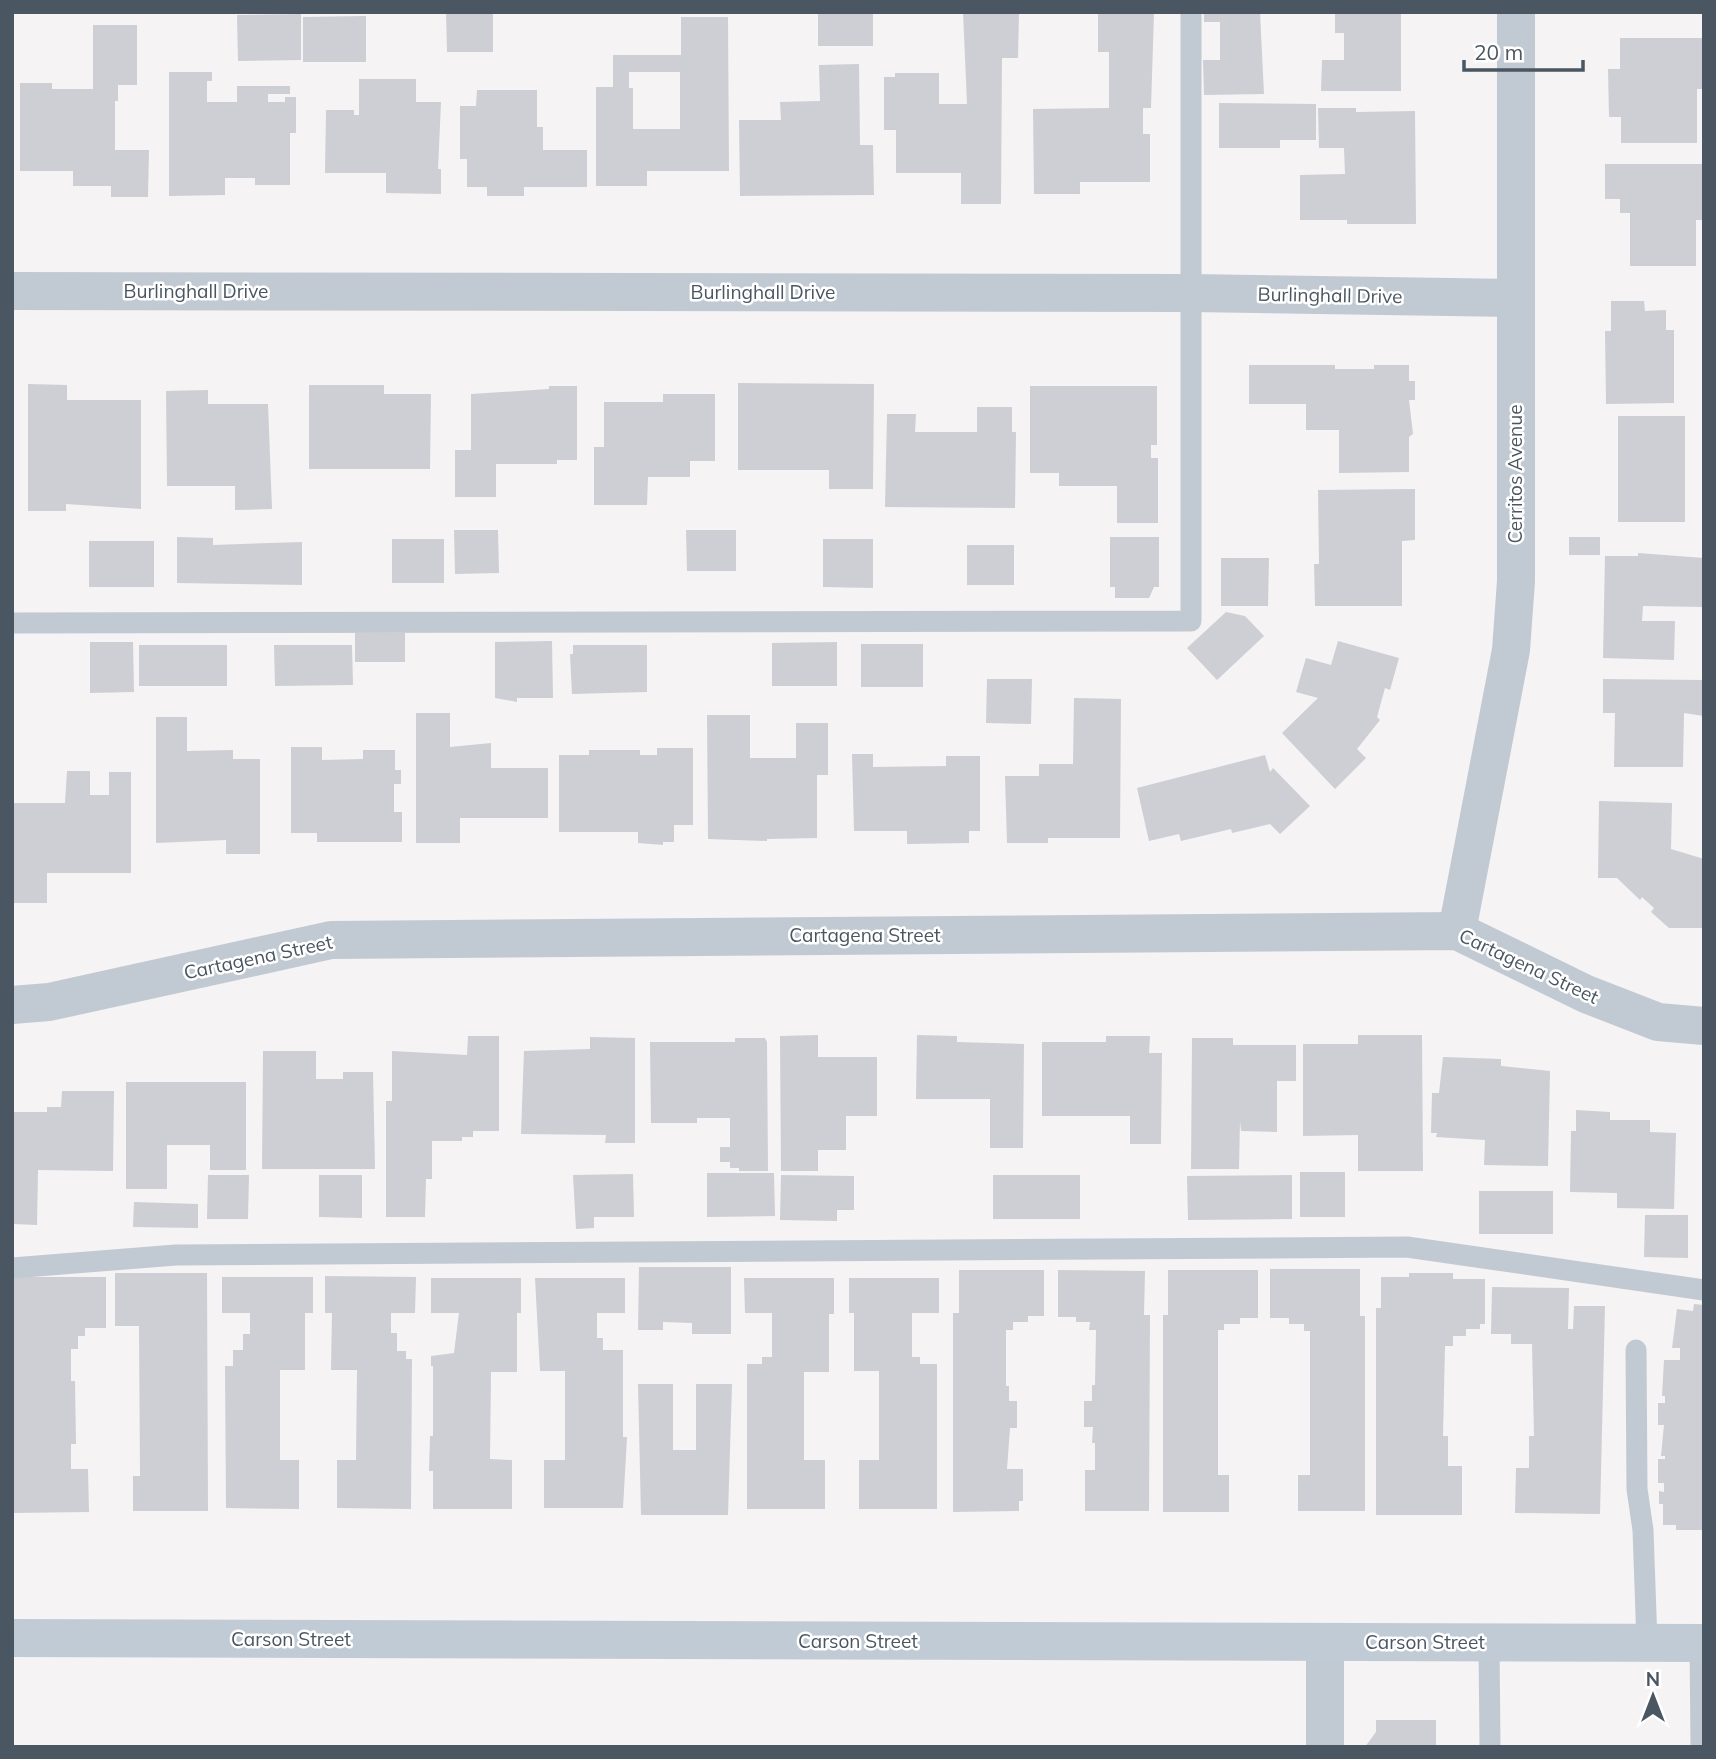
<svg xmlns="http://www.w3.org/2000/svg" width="1716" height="1759" font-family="Mulish,sans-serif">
  <rect width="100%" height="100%" fill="#f5f3f3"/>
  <!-- building -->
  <g fill="#cdcfd5" fill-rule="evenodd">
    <polygon points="446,12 493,12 493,52 447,52"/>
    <rect x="818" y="12" width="55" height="34"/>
    <polygon points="963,12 1019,12 1018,58 1002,58 1001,204 961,204 961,173 896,173 896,130 884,130 884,77 895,77 895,73 939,73 939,104 967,104"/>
    <polygon points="1098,12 1154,12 1151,108 1143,108 1143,134 1150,134 1150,182 1080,182 1080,194 1034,194 1033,109 1109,108 1109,52 1098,52"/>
    <polygon points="1204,12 1260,12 1264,94 1204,95 1203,60 1220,60 1220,22 1204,22"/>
    <polygon points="1335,12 1401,12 1401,91 1321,91 1322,60 1344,60 1344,33 1335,33"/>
    <polygon points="301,14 301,60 238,61 237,15"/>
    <polygon points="366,16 366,62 303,62 303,17"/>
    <path d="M681 17H728L729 171H647V186H596V87H613V55H681ZM629 72H680V129H633V88H629Z"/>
    <polygon points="93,25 137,25 137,85 118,85 118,101 115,101 115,150 149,150 148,197 111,197 111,186 73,186 73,171 20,171 20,83 52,83 52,89 93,89"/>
    <polygon points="1620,38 1704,38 1704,89 1697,89 1697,143 1621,143 1621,117 1609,117 1608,69 1620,69"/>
    <polygon points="859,64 860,145 873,145 874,195 740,196 739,120 781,120 780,102 820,101 819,65"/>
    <polygon points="169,72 212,72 212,81 207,81 207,102 237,102 237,86 290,86 290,94 268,94 268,102 285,102 285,97 296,97 296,133 290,133 290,185 255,185 255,178 225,178 225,195 169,196"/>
    <polygon points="359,79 416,79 416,102 441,102 438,169 441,169 441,194 386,193 386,173 325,173 326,110 354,110 354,115 359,115"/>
    <polygon points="477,90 537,90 537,127 543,127 543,150 587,150 587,187 524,187 524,196 487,196 487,187 467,187 467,159 460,159 460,106 476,106"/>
    <polygon points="1219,103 1316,104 1316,140 1280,140 1280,148 1219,148"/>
    <polygon points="1318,108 1356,108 1356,112 1415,111 1416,224 1347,224 1347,220 1300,220 1300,175 1345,174 1344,148 1319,148"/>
    <polygon points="1605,164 1704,164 1704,220 1696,220 1696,266 1630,266 1630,213 1620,213 1620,199 1605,199"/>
    <polygon points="1611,301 1644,301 1645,311 1666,310 1666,330 1674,330 1674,403 1606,404 1605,331 1611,331"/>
    <polygon points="1249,365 1335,365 1335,369 1374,369 1374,365 1409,365 1409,381 1415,381 1415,400 1409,400 1413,434 1409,437 1409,472 1339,473 1339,430 1306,430 1306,404 1249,404"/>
    <polygon points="738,383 874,384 873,489 829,489 829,470 738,470"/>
    <polygon points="28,384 67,385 67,400 141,400 141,509 66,504 66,511 28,511"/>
    <polygon points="309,385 384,385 384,394 431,394 430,469 309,469"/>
    <polygon points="549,386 577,386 577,460 557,460 557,464 496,464 496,497 455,497 455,450 471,450 471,394 549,389"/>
    <polygon points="1030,386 1157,386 1157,445 1151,445 1151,458 1158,458 1158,523 1117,523 1117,486 1059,486 1059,473 1030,473"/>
    <polygon points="208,390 208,404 268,404 272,509 235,510 235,486 167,486 166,391"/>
    <polygon points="663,394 715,394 715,461 690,461 690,477 648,477 647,505 594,505 594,447 604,447 604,402 663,402"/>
    <polygon points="977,407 1012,407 1012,432 1016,432 1015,508 885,507 887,414 916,414 915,432 977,432"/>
    <rect x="1618" y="416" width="67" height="106"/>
    <polygon points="1415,489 1415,540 1402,541 1402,606 1315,606 1314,564 1319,564 1318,490"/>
    <polygon points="454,530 498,530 499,573 455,574"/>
    <polygon points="686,530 736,530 736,571 687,571"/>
    <polygon points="177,537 213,538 213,545 302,542 302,585 177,583"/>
    <polygon points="1110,537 1159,537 1159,587 1154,587 1149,598 1115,598 1115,587 1110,587"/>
    <rect x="1569" y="537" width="31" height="18"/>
    <rect x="392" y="539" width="52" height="44"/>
    <polygon points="823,539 873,539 873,588 823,587"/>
    <rect x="89" y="541" width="65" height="46"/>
    <rect x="967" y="545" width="47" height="40"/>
    <polygon points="1638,553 1704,558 1704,607 1643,606 1642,621 1675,621 1674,660 1603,658 1605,556 1638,556"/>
    <polygon points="1221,558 1269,558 1268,606 1221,606"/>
    <polygon points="1226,612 1245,616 1264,636 1217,680 1187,648"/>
    <rect x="355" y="633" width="50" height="29"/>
    <polygon points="552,641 553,698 517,698 517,702 495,698 495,642"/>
    <polygon points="1338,641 1399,658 1390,690 1385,688 1377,717 1380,720 1357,749 1366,758 1335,789 1282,733 1318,698 1296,692 1306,658 1331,665"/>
    <polygon points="90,642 133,642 134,692 90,693"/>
    <polygon points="837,642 837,686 772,686 772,643"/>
    <rect x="861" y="644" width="62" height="43"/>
    <rect x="139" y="645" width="88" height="41"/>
    <polygon points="274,645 352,645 353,685 275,686"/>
    <polygon points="573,645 647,645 647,692 572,694 570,654 573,654"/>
    <polygon points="987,679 1032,679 1031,724 986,723"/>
    <polygon points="1603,679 1704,680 1704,716 1684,713 1683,767 1614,767 1615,713 1603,713"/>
    <polygon points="1074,698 1121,699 1120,838 1048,838 1048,843 1007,843 1005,776 1039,776 1039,764 1073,764"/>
    <polygon points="416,713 450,713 450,747 491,743 491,768 548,768 548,818 460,818 460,843 416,843"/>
    <polygon points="707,715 750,715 750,758 796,758 796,723 828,723 828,775 817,775 817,838 767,839 767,841 708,839"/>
    <polygon points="156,717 187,717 187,751 233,750 233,759 260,759 260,854 226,854 226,840 156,843"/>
    <polygon points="291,747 322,747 322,760 363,759 363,750 395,750 395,770 401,770 401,784 394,784 394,812 402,812 402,842 317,842 317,833 291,833"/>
    <polygon points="657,748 693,748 693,825 674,825 674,842 663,842 663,845 638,843 638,832 559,832 559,755 589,755 589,750 640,750 640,755 657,755"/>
    <polygon points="852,754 873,754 873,767 946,766 946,756 980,756 980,831 969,831 969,843 907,844 907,831 854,831"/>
    <polygon points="1265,755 1270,772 1273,768 1310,806 1280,834 1270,824 1232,833 1231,829 1181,841 1179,834 1149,841 1137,788"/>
    <polygon points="67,771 90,771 90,795 109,795 109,772 131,772 131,873 47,873 47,903 12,903 12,803 65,803"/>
    <polygon points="1599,801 1672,803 1671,849 1704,859 1704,928 1669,928 1651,912 1654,908 1642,897 1640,900 1617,878 1598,878"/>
    <polygon points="818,1035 818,1057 877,1057 877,1116 846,1116 846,1150 818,1150 818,1171 781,1171 780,1036"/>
    <polygon points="917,1035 957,1036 957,1042 1024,1044 1023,1148 990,1148 990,1099 916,1099"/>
    <polygon points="1358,1035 1422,1035 1423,1171 1358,1171 1358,1135 1303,1136 1303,1044 1358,1044"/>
    <polygon points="468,1036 499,1036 499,1131 473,1131 473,1137 462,1137 462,1141 432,1141 432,1179 426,1179 425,1217 386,1217 386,1101 392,1101 392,1051 467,1055"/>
    <polygon points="1106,1036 1150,1036 1149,1053 1162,1053 1161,1144 1130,1144 1130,1116 1042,1116 1042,1042 1106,1042"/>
    <polygon points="590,1037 635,1038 635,1143 605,1143 606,1135 521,1134 524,1051 590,1049"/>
    <polygon points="735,1038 765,1038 767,1042 768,1171 739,1171 739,1168 730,1168 730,1162 720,1162 720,1147 730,1147 730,1118 697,1118 697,1123 651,1123 650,1042 735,1042"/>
    <polygon points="1192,1038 1233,1038 1233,1045 1296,1045 1296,1081 1277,1081 1277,1132 1241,1131 1240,1121 1239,1169 1191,1169"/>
    <polygon points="263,1051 316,1051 316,1079 343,1079 343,1072 373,1072 375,1169 262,1169"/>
    <polygon points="1443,1057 1501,1059 1501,1066 1550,1071 1548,1166 1484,1165 1485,1140 1436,1137 1437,1133 1431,1133 1432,1093 1439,1093"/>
    <polygon points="126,1082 246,1082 246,1170 210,1170 210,1145 167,1145 167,1189 126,1189"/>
    <polygon points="62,1091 114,1091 113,1171 38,1170 37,1225 12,1224 12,1112 47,1112 47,1107 61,1107"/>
    <polygon points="1576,1110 1610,1112 1610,1120 1650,1120 1650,1132 1676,1133 1674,1209 1617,1208 1617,1193 1570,1192 1571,1131 1576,1131"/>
    <rect x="1300" y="1172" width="45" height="45"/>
    <polygon points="707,1173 774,1173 775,1216 707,1217"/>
    <polygon points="633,1174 634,1217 594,1217 594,1228 576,1229 573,1175"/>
    <polygon points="208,1175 249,1175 248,1219 207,1219"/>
    <polygon points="319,1175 362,1175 362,1218 319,1217"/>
    <polygon points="781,1175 854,1176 854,1210 837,1210 837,1221 780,1220"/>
    <rect x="993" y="1175" width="87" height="44"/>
    <polygon points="1292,1175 1292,1219 1188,1220 1187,1176"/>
    <rect x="1479" y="1191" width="74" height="43"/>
    <polygon points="134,1202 198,1204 198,1228 133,1227"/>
    <polygon points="1645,1215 1688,1215 1688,1258 1644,1257"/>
    <polygon points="639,1267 731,1267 731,1334 692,1334 692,1323 663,1322 663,1330 638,1330"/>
    <polygon points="1270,1269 1360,1269 1360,1316 1365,1316 1365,1511 1298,1511 1298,1475 1310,1475 1310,1331 1304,1331 1304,1324 1289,1324 1289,1318 1270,1318"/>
    <polygon points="959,1270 1044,1270 1044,1316 1028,1316 1028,1322 1013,1322 1013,1330 1006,1330 1006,1386 1009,1386 1009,1401 1017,1401 1017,1428 1010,1428 1007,1469 1023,1469 1023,1501 1019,1501 1019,1511 953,1512 953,1313 959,1313"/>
    <polygon points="1058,1270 1145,1271 1144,1315 1150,1315 1149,1511 1085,1511 1085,1470 1095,1470 1095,1443 1092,1443 1093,1427 1084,1427 1084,1401 1092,1401 1092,1385 1095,1385 1096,1330 1089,1330 1090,1322 1076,1322 1076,1317 1058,1317"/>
    <polygon points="1168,1270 1258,1270 1258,1318 1240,1318 1240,1324 1224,1324 1224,1330 1218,1330 1218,1475 1229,1475 1229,1512 1163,1512 1163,1315 1168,1315"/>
    <polygon points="115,1273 207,1273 208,1511 133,1511 133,1476 140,1476 139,1326 115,1326"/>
    <polygon points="1409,1273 1453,1273 1453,1279 1485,1279 1485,1324 1480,1324 1480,1329 1466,1329 1466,1336 1453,1336 1453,1346 1445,1346 1443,1436 1448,1436 1448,1466 1462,1466 1462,1515 1376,1515 1376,1308 1381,1308 1381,1277 1409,1277"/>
    <polygon points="325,1276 416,1277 415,1313 391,1313 391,1333 397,1333 397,1351 406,1351 406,1359 412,1359 411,1509 337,1508 337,1460 356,1460 357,1370 331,1370 332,1313 325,1313"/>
    <polygon points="14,1277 106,1277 106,1328 85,1328 85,1336 78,1336 78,1349 71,1349 71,1381 75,1381 76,1444 71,1444 71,1469 88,1469 89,1512 12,1513"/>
    <polygon points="222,1277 313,1277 313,1313 305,1313 305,1370 280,1370 280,1460 299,1460 299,1509 226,1508 225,1366 233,1366 233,1350 243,1350 243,1334 250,1334 250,1313 222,1313"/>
    <polygon points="431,1278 521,1278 521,1313 517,1313 517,1372 491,1372 490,1459 512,1460 512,1509 433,1509 433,1471 429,1471 430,1436 433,1436 433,1366 431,1366 431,1356 454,1353 459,1313 431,1313"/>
    <polygon points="535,1278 625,1278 625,1313 597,1313 597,1338 603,1338 603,1350 623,1350 623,1437 627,1437 623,1508 544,1508 544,1460 565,1460 565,1371 540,1371"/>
    <polygon points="744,1278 834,1278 834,1314 829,1314 829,1372 804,1372 804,1460 825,1460 825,1509 747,1509 747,1364 762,1364 762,1357 772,1357 772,1313 745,1313"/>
    <polygon points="849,1278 939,1278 939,1313 912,1313 912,1357 920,1357 920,1364 937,1364 937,1509 859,1509 859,1460 879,1460 879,1371 854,1371 854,1313 849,1313"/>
    <polygon points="1492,1287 1569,1288 1568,1329 1573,1329 1574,1306 1605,1306 1600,1514 1515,1513 1516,1468 1529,1468 1529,1436 1534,1436 1532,1344 1511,1344 1511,1334 1491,1334"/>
    <polygon points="1694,1304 1704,1305 1704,1530 1676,1530 1676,1525 1663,1525 1663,1504 1659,1504 1659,1491 1664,1492 1664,1483 1658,1483 1658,1459 1665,1459 1665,1456 1661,1456 1664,1425 1658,1425 1658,1403 1665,1403 1665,1396 1662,1396 1664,1360 1680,1360 1680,1348 1672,1348 1677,1309 1693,1311"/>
    <polygon points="638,1384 673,1384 673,1450 696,1450 696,1384 732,1384 728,1515 641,1515"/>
    <polygon points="1376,1720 1436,1720 1436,1747 1365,1747 1376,1732"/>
  </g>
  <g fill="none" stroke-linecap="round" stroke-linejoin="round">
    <!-- lane -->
    <g stroke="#c1cad2" stroke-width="21">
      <polyline points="12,623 1191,621 1191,12"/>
      <polyline points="12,1268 176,1255 1407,1247 1704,1290"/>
      <polyline points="1636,1350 1637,1489 1643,1530 1647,1643"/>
      <polyline points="1489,1643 1490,1747"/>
      <polyline points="1700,1643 1701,1747"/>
    </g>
    <!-- street -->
    <g stroke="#c1cad2" stroke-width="38">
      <polyline points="12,291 1191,293 1514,298"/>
      <polyline points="1457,931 1511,650 1516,581 1516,12"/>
      <polyline points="12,1005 49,1002 331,940 1457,931 1586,994 1658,1022 1704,1026"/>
      <polyline points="1325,1747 1325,1642"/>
    </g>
    <!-- secondary -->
    <polyline stroke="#c1cbd6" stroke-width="38" points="12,1638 1704,1643"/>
  </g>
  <g text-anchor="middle" stroke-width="5" stroke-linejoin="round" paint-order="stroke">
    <!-- street labels -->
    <g font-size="19" fill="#4a5661" stroke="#fff">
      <text x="196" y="298">Burlinghall Drive</text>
      <text x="763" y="299">Burlinghall Drive</text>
      <text transform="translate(1330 295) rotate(1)" y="7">Burlinghall Drive</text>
      <text transform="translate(1515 474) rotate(-90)" y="7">Cerritos Avenue</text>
      <text x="865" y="942">Cartagena Street</text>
      <text transform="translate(258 957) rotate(-12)" y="7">Cartagena Street</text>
      <text transform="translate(1529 966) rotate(25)" y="7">Cartagena Street</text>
      <text x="291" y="1646">Carson Street</text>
      <text x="858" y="1648">Carson Street</text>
      <text x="1425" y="1649">Carson Street</text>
    </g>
  </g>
  <!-- border -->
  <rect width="1716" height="1759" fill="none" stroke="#4a5661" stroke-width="28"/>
  <!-- north arrow -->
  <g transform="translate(1653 1696)" stroke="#ffffff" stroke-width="5" paint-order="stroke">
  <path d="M0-5L12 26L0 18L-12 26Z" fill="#4a5661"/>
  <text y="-10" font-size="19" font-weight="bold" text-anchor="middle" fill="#4a5661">N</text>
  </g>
  <!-- scale -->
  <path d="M1464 60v10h119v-10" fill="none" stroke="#4a5661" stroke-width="3.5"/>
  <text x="1474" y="60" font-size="21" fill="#4a5661" stroke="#ffffff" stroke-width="5" paint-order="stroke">20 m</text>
</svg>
